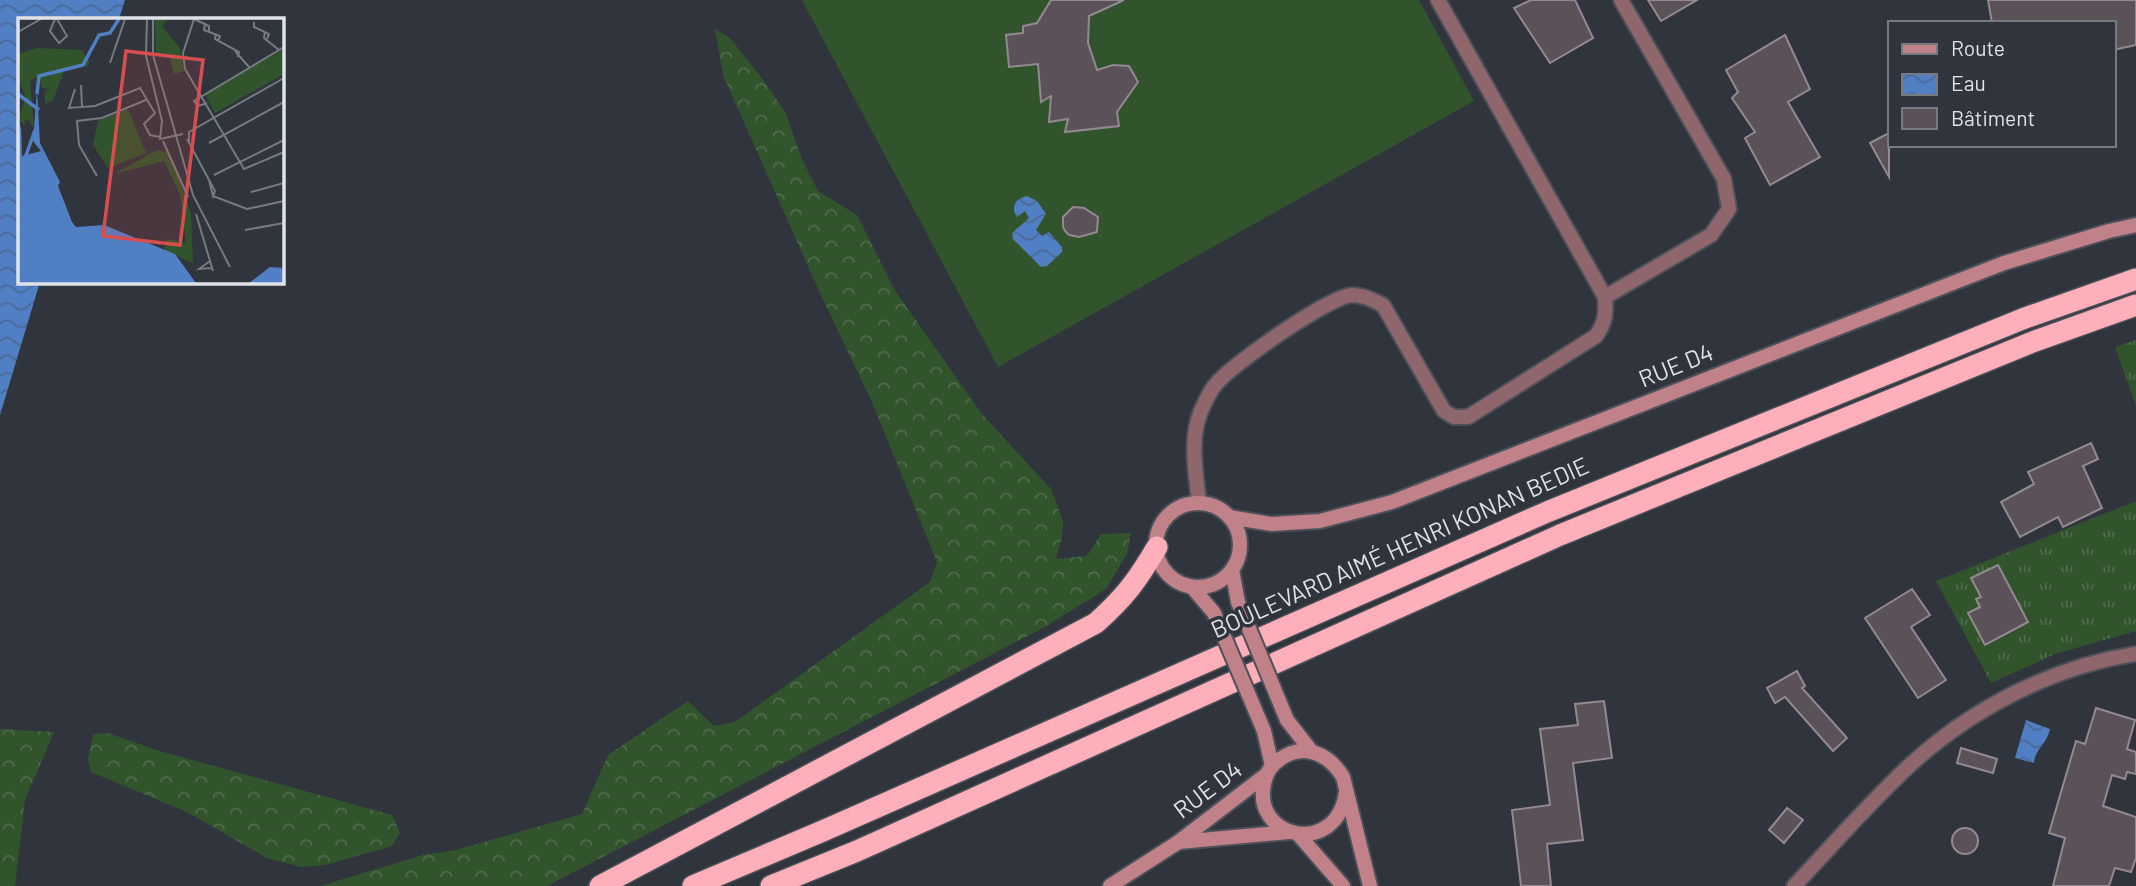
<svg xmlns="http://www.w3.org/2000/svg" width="2136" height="886" font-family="Barlow,sans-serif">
  <defs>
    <pattern id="grass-tufts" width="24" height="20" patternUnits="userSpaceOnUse" patternTransform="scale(1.75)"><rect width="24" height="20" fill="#32542d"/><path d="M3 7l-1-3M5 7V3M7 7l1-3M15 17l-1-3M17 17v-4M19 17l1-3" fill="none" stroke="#4f6c4b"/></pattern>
    <pattern id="forest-crowns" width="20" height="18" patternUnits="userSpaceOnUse" patternTransform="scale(1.75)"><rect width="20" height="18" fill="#32542d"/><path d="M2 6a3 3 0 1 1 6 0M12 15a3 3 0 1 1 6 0" fill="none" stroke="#4f6c4b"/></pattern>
    <pattern id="water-waves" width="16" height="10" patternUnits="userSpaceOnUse" patternTransform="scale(1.75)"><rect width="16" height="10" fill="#507fc3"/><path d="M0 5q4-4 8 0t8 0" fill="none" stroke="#4b6a97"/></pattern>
  </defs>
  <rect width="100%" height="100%" fill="#30343d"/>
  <!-- grass -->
  <g fill="url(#grass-tufts)">
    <polygon points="2136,340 2136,406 2115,347"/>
    <polygon points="2136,501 2136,631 2055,654 1991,683 1936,581"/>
  </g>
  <!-- forest -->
  <g fill="url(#forest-crowns)">
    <polygon points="715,29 730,38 761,77 786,113 801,157 818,191 857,215 894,289 981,413 1051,489 1063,521 1062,537 1056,559 1087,556 1101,534 1131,533 1127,554 1106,589 1043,628 547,886 320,886 423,855 456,850 582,814 608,755 688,701 714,726 735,722 930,582 937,562 872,402 819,291 723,75"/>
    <polygon points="0,729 54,732 25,800 15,886 0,886"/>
    <polygon points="108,733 156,750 392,815 400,833 392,846 325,865 301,867 267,858 189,813 91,772 88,760 93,734"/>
  </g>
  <!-- garden -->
  <polygon fill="#32542d" points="802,0 1419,0 1474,101 998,367"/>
  <!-- water -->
  <g fill="url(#water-waves)">
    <polygon points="0,0 125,0 119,19 19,19 19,282 40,282 0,415"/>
    <path d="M1027 196 1037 201 1046 214 1036 230 1042 236 1049 232 1062 247V252L1047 266 1041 267 1013 239 1012 233 1029 218 1025 211 1017 217C1010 207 1016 198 1027 196Z"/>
    <path d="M2026 720 2050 729C2047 744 2035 749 2034 763L2015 758Z"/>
  </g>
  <!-- building -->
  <g fill="#5b5158" stroke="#948991" stroke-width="2">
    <polygon points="1051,0 1124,0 1089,16 1088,43 1097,70 1113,65 1129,66 1138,82 1117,112 1119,126 1065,132 1068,119 1049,122 1051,96 1041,102 1038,64 1009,67 1006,35 1023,33 1023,26 1037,23"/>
    <polygon points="1531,0 1575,0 1593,38 1550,63 1514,8"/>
    <polygon points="1648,0 1697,0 1661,21"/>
    <polygon points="1988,0 2136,0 2136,45 2113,50 2113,23 1992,23"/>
    <polygon points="1785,35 1810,89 1788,102 1820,157 1770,185 1745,138 1755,132 1732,98 1738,92 1726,70"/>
    <polygon points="1889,133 1889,177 1870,143"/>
    <polygon points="1073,207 1084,208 1098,217 1097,232 1079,237 1069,235 1065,231 1063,227 1063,217"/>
    <polygon points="2091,443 2098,459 2083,466 2102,508 2063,527 2058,517 2020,537 2001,502 2034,484 2028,472"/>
    <polygon points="1998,565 2028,622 1985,645 1968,613 1980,607 1976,599 1981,597 1971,578"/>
    <polygon points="1912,589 1930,615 1911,627 1946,680 1918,698 1865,618"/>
    <polygon points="1797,671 1805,686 1802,688 1847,738 1833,751 1785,697 1775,703 1767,688"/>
    <polygon points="1604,701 1612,758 1573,763 1583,840 1547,844 1551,886 1521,886 1512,810 1550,805 1540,729 1578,725 1575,704"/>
    <polygon points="2096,708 2135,720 2127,749 2136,752 2136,774 2127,772 2125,779 2112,775 2103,806 2136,817 2136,858 2131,872 2115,868 2109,886 2053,886 2065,838 2049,833 2076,741 2085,744"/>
    <polygon points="1961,748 1997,759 1993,773 1957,763"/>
    <polygon points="1787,808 1803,820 1784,843 1769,830"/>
    <circle cx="1965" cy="841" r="13"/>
  </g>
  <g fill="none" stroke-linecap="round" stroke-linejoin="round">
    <defs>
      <g id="minor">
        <polyline points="1605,297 1711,235 1729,209 1724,179 1621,0"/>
        <path d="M1199 503C1196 473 1189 440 1201 411 1205 402 1210 390 1217 383 1234 363 1328 297 1352 295 1364 295 1372 300 1383 305L1444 411 1454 417H1468L1596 336C1606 322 1606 313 1605 297L1438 0"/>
        <path d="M1794 886C1832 846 1869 803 1909 766 1972 708 2052 667 2136 654"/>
      </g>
      <g id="secondary">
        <circle cx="1198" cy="545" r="42"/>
        <polyline points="1229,517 1272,524 1320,521 1392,502 2004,263 2109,231 2136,225"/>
        <polyline points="1232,570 1238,602"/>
        <polyline points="1192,587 1214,613"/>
        <polyline points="1287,720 1312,752"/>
        <polyline points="1264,731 1272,766"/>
        <path d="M1346 791C1338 859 1248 839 1265 780 1267 771 1273 764 1280 759 1304 742 1329 754 1343 777L1370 886"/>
        <polyline points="1298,834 1343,886"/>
        <polyline points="1179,842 1289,832"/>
        <polyline points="1110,886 1177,843 1267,774"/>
      </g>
      <g id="motorway">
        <path d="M600 886 1096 623C1125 597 1137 581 1157 547"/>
        <polyline points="693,886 825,830 1547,512 2025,318 2136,279"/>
        <polyline points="771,886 857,851 1560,535 2035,341 2136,305"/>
      </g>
    </defs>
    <!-- minor casing -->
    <use href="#minor" stroke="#4c5058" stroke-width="18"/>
    <!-- secondary casing -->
    <use href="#secondary" stroke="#4c5058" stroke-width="18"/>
    <!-- motorway casing -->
    <use href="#motorway" stroke="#4c5058" stroke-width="24"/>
    <!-- minor -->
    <use href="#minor" stroke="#8e666b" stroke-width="14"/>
    <!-- secondary -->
    <use href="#secondary" stroke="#c08189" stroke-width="14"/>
    <!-- motorway -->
    <use href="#motorway" stroke="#feafb9" stroke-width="21"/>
    <defs>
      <g id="secondary-bridge">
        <polyline points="1238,602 1287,720"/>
        <polyline points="1214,613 1264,731"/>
      </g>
    </defs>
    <!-- secondary-bridge casing -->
    <use href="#secondary-bridge" stroke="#4c5058" stroke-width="18" stroke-linecap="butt"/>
    <!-- secondary-bridge -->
    <use href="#secondary-bridge" stroke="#c08189" stroke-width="14"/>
  </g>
  <g text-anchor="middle" stroke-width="7" stroke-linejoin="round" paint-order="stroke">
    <!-- street labels -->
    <g font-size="24" fill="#e0e2e8" stroke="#30343d">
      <text transform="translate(1676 366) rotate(-22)" y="8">RUE D4</text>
      <text transform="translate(1400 548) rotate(-24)" y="8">BOULEVARD AIMÉ HENRI KONAN BEDIE</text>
      <text transform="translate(1208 790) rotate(-37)" y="8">RUE D4</text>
    </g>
  </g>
  <!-- overview -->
  <g transform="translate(18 18)">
    <rect width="266" height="266" fill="#30343d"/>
    <path d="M137 1H150L144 8 162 30 166 53 156 56 151 36 138 38Z" fill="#32542d"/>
    <path d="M139 132 151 134 173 195 175 245 145 232 149 221 168 225 162 176 146 143 96 156Z" fill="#32542d"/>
    <path d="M19 30 64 32 71 44 70 48 47 51 35 82 27 86V73L32 71 24 70 21 58 12 63 16 110 10 102 6 103 8 108 0 102 8 80 0 61V36Z" fill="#32542d"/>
    <path d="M266 31V56L197 95 187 76ZM110 91 128 135 90 150 75 127 80 103Z" fill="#32542d"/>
    <path d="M19 72 22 125 42 164 40 168 54 204 58 209 86 207 157 236 178 265H0V121L3 106 4 138 23 133 15 123ZM252 249 266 250V265H231Z" fill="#507fc3"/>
    <path fill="none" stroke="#507fc3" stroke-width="3.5" d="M0 76 21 92M19 76 21 58 65 47 81 17 92 15 101 1M6 143 17 112"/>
    <path fill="none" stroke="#767a81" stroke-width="2" d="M37 1 32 13 41 25 49 18 39 1M129 1 128 38 144 103 142 121 165 116M135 1V37L175 177 212 249M176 1 165 35 167 51 226 151 266 134M176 1 191 8V13M236 4V9L251 16 249 21M187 6 186 12 202 18 200 23M0 14 23 1M247 14 246 20 261 32M198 16 197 21 221 34 220 39M217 33 231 49M92 45 107 1M63 67 64 90M57 71 51 90 77 88 122 70 137 95 126 106 132 117 142 119M189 85 180 88 176 83 266 29M169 121 197 173 195 178 191 162M145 123 170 179M171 125V114L266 60M191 125 266 84M196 157 266 122M79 158 61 127 59 103 84 100 128 82M233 174 266 165M195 178 229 191 266 183M178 196 195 253M227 212 266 205M192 243 181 251 194 250"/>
    <path fill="#d84d4e" fill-opacity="0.15" stroke="#d84d4e" stroke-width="3.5" d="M108 33 185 42 162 227 85 218Z"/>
    <rect width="266" height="266" fill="none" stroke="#e0e2e8" stroke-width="3.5"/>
  </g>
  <!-- legend -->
  <rect x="1888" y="21" width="228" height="126" fill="#30343d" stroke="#767a81" stroke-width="2"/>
  <rect x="1902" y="44" width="35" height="10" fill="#c08189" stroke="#767a81" stroke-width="2"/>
  <text x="1951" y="56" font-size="21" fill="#e0e2e8">Route</text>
  <rect x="1902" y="74" width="35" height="21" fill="url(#water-waves)" stroke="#767a81" stroke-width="2"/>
  <text x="1951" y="91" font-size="21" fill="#e0e2e8">Eau</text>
  <rect x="1902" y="108" width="35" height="21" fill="#5b5158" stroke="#767a81" stroke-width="2"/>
  <text x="1951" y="126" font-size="21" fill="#e0e2e8">Bâtiment</text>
</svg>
